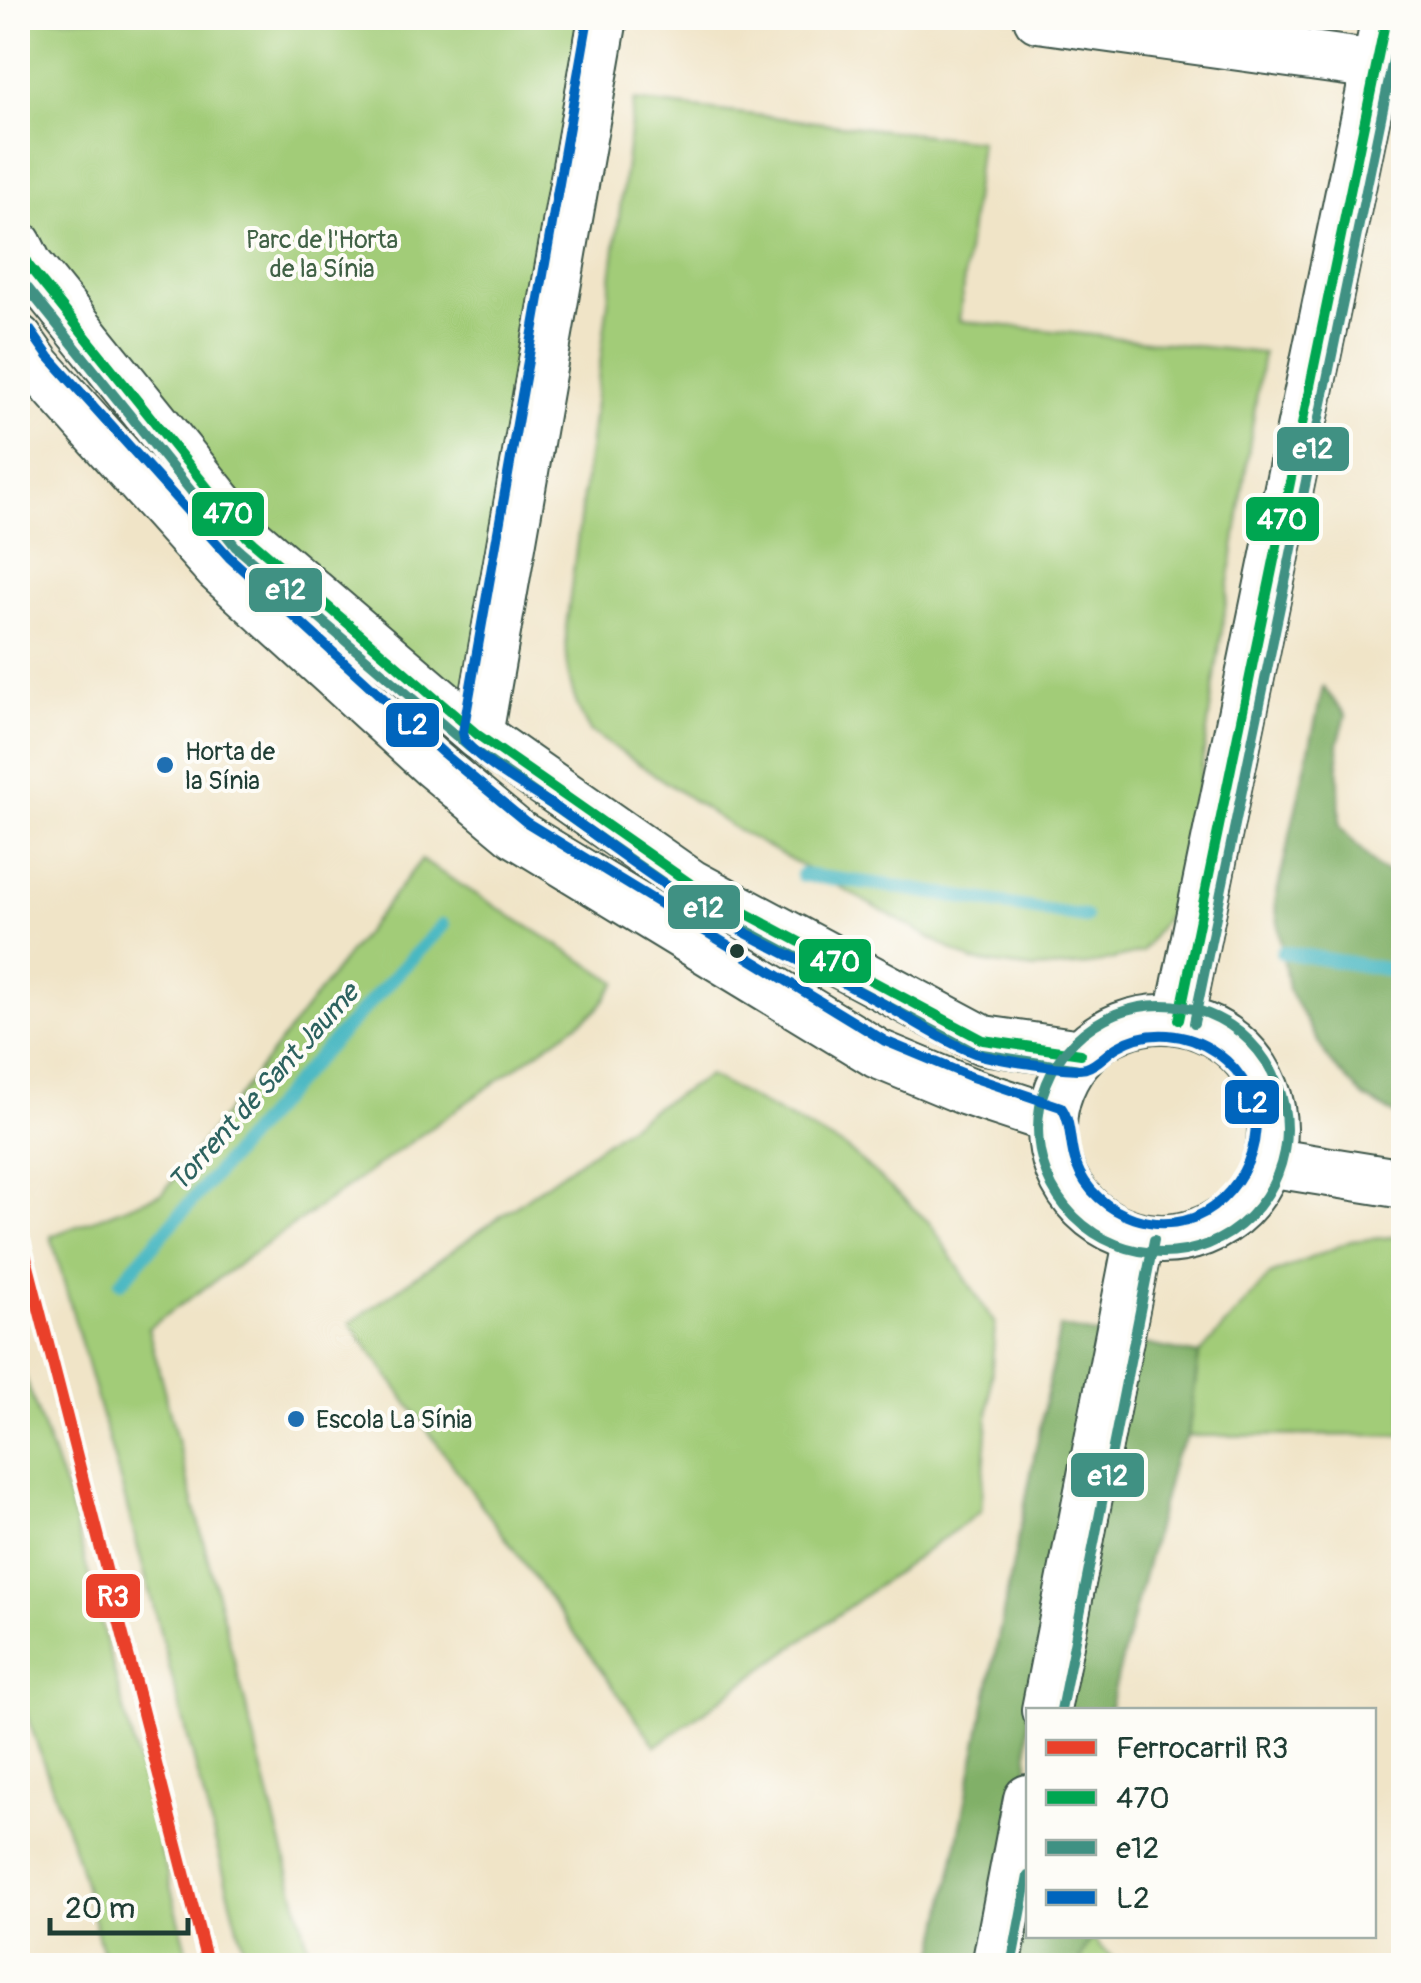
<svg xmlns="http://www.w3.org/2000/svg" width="1421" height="1983" font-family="Pangolin,sans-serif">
  <rect width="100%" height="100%" fill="#fdfcf7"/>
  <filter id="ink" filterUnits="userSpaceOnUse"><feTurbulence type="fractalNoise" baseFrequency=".01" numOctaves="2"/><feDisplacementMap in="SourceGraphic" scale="20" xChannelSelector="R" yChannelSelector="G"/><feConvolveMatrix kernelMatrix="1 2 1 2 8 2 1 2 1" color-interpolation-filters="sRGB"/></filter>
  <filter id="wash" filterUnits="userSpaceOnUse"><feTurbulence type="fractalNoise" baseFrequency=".0048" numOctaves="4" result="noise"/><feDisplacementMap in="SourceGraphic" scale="40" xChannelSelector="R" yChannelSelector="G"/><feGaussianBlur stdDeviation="2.25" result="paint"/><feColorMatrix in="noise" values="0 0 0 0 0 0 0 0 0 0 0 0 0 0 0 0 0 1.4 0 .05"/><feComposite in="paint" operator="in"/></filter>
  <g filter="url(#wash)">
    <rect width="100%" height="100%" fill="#f0e4c7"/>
    <!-- green -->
    <g fill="#a2cc78" stroke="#608456" stroke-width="2.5">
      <polygon points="18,18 603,18 478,735 247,537 18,245"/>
      <path d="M634 101 980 141 959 321 1263 353 1183 893 1142 952 1089 965 1035 969 972 961 732 827 590 731C569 697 566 667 566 627Z"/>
      <polygon points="421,860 617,982 597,1010 148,1328 313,1965 248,1965 121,1484 51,1236 163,1193"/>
      <polygon points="709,1076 846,1148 930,1223 995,1324 981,1511 656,1746 350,1323 655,1107"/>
      <polygon points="1403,1236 1403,1435 1188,1436 1199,1355 1270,1275 1351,1241"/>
      <polygon points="18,1358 69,1500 191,1965 106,1965 77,1858 18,1690"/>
      <polygon points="1092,1936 1101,1948 1124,1965 1077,1966"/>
    </g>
    <!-- forest -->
    <g fill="#81b068" stroke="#50764e" stroke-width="2.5">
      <polygon points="1323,687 1346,715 1338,744 1340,827 1378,868 1403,879 1403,1119 1364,1097 1329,1061 1288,989 1275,902"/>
      <polygon points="1060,1327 1199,1355 1188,1436 1174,1458 1109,1710 1028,1710 1028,1936 1092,1936 1077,1965 933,1966"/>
    </g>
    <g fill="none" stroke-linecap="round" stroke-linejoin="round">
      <!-- stream -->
      <g stroke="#4ab8c2" stroke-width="14">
        <polyline points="802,875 877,884 1085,917"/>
        <polyline points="1282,952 1404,972"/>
        <polyline points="121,1282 305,1071 443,925"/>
      </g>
    </g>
  </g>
  <g filter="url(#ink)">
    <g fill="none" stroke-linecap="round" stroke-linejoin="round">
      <defs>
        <g id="minor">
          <polyline points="1038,18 1376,65"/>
          <polyline points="18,245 28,265 247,537 478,735 691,884 983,1040 1081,1054"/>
          <polyline points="18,339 37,366 218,568 433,764 517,834 878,1054 967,1091 1052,1119"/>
          <polyline points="478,735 603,18"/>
          <circle cx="1162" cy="1129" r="110"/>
          <polyline points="1179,1020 1386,18"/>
          <polyline points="1268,1162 1404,1184"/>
          <polyline points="1046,1710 1139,1237"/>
          <polyline points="996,1966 1028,1799"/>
        </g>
      </defs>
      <!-- minor casing -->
      <use href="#minor" stroke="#3e564a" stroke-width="52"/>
      <!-- minor -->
      <use href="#minor" stroke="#fff" stroke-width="48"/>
      <defs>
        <g id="bus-1">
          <polyline points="18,245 28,265 247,537 478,735 691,884 983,1040 1081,1054"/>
          <polyline points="1179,1020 1386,18"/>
        </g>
        <g id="bus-2">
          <polyline points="18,276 236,547 469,747 684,897 976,1053 1079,1069"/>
          <circle cx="1162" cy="1129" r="124"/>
          <polyline points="1194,1023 1401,21"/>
          <polyline points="1061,1710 1154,1240"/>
          <polyline points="1011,1966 1028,1876"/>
        </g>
        <path id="bus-3" d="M30 330 49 357 229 557 443 753 526 822 885 1041 972 1077 1061 1107C1072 1121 1069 1146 1076 1164 1095 1217 1167 1242 1213 1207 1264 1167 1274 1094 1217 1053 1187 1032 1149 1028 1117 1047 1107 1053 1097 1065 1086 1068 1075 1072 995 1059 981 1055 954 1048 901 1013 874 999 810 965 741 934 681 895 638 868 598 837 557 808 527 788 489 768 465 742L463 732 588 18"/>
      </defs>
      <!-- bus-1 casing -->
      <use href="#bus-1" stroke="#fdfcf7" stroke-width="18"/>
      <!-- bus-2 casing -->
      <use href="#bus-2" stroke="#fdfcf7" stroke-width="18"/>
      <!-- bus-3 casing -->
      <use href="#bus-3" stroke="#fdfcf7" stroke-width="18"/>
      <!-- bus-1 -->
      <use href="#bus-1" stroke="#00a651" stroke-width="10"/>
      <!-- bus-2 -->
      <use href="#bus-2" stroke="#409183" stroke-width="10"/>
      <!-- bus-3 -->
      <use href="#bus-3" stroke="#0065bd" stroke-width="10"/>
      <defs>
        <polyline id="rail-1" points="18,1227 208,1966"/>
      </defs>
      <!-- rail-1 casing -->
      <use href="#rail-1" stroke="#fdfcf7" stroke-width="20"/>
      <!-- rail-1 -->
      <use href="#rail-1" stroke="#ea412b" stroke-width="12"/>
    </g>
  </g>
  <!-- markers -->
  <g fill="#1f6fb2" stroke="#fdfcf7" stroke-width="4">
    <circle cx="165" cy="765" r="10"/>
    <circle cx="296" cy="1419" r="10"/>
  </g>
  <circle fill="#1f3d34" stroke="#fdfcf7" stroke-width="4" cx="737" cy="951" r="9"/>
  <g text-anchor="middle" stroke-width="8" stroke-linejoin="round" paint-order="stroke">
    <!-- park labels -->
    <g font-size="25" fill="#406145" stroke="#fdfcf7">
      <text x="322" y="248">Parc de l'Horta<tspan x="322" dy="29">de la Sínia</tspan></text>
    </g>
    <!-- poi labels -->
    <g font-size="25" fill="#1f3d34" stroke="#fdfcf7" text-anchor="start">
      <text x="185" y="760">Horta de<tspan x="185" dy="29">la Sínia</tspan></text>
      <text x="316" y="1428">Escola La Sínia</text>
    </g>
    <!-- water labels -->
    <g font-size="28" font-style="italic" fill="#2c625f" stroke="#fdfcf7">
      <text transform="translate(263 1087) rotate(-48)" y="10">Torrent de Sant Jaume</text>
    </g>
  </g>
  <g stroke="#fdfcf7" stroke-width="4">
    <rect x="1275" y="425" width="76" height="48" rx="10" fill="#409183"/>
    <rect x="190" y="490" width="76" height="48" rx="10" fill="#00a651"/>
    <rect x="1244" y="495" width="77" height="48" rx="10" fill="#00a651"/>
    <rect x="247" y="566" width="77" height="48" rx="10" fill="#409183"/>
    <rect x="384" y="701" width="57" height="48" rx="10" fill="#0065bd"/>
    <rect x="666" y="883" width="76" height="48" rx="10" fill="#409183"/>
    <rect x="797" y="937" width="76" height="48" rx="10" fill="#00a651"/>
    <rect x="1223" y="1078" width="58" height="48" rx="10" fill="#0065bd"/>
    <rect x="1069" y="1451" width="77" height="48" rx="10" fill="#409183"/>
    <rect x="84" y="1572" width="58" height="48" rx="10" fill="#ea412b"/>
  </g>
  <g font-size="28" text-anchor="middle" font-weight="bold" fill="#fff">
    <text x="1313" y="458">e12</text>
    <text x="228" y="523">470</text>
    <text x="1282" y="529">470</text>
    <text x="286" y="599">e12</text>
    <text x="412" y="734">L2</text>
    <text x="704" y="917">e12</text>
    <text x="835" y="971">470</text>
    <text x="1252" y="1112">L2</text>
    <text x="1108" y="1485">e12</text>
    <text x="113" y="1606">R3</text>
  </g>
  <!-- margin -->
  <rect width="1421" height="1983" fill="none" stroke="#fdfcf7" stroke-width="60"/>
  <!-- legend -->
  <rect x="1026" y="1708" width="350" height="230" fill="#fdfcf7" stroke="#a4b0a9" stroke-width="2.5"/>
  <rect x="1046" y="1740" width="50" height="15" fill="#ea412b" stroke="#a4b0a9" stroke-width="2.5"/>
  <text x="1116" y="1758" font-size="30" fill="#1f3d34">Ferrocarril R3</text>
  <rect x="1046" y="1790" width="50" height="15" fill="#00a651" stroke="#a4b0a9" stroke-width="2.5"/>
  <text x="1116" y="1808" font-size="30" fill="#1f3d34">470</text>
  <rect x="1046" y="1840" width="50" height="15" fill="#409183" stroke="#a4b0a9" stroke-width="2.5"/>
  <text x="1116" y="1858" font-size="30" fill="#1f3d34">e12</text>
  <rect x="1046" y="1890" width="50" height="15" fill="#0065bd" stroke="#a4b0a9" stroke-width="2.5"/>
  <text x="1116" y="1908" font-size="30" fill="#1f3d34">L2</text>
  <!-- scale -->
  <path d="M50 1918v15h138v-15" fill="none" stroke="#1f3d34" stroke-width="5"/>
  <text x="65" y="1918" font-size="30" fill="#1f3d34" stroke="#fdfcf7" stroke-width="8" paint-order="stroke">20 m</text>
</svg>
